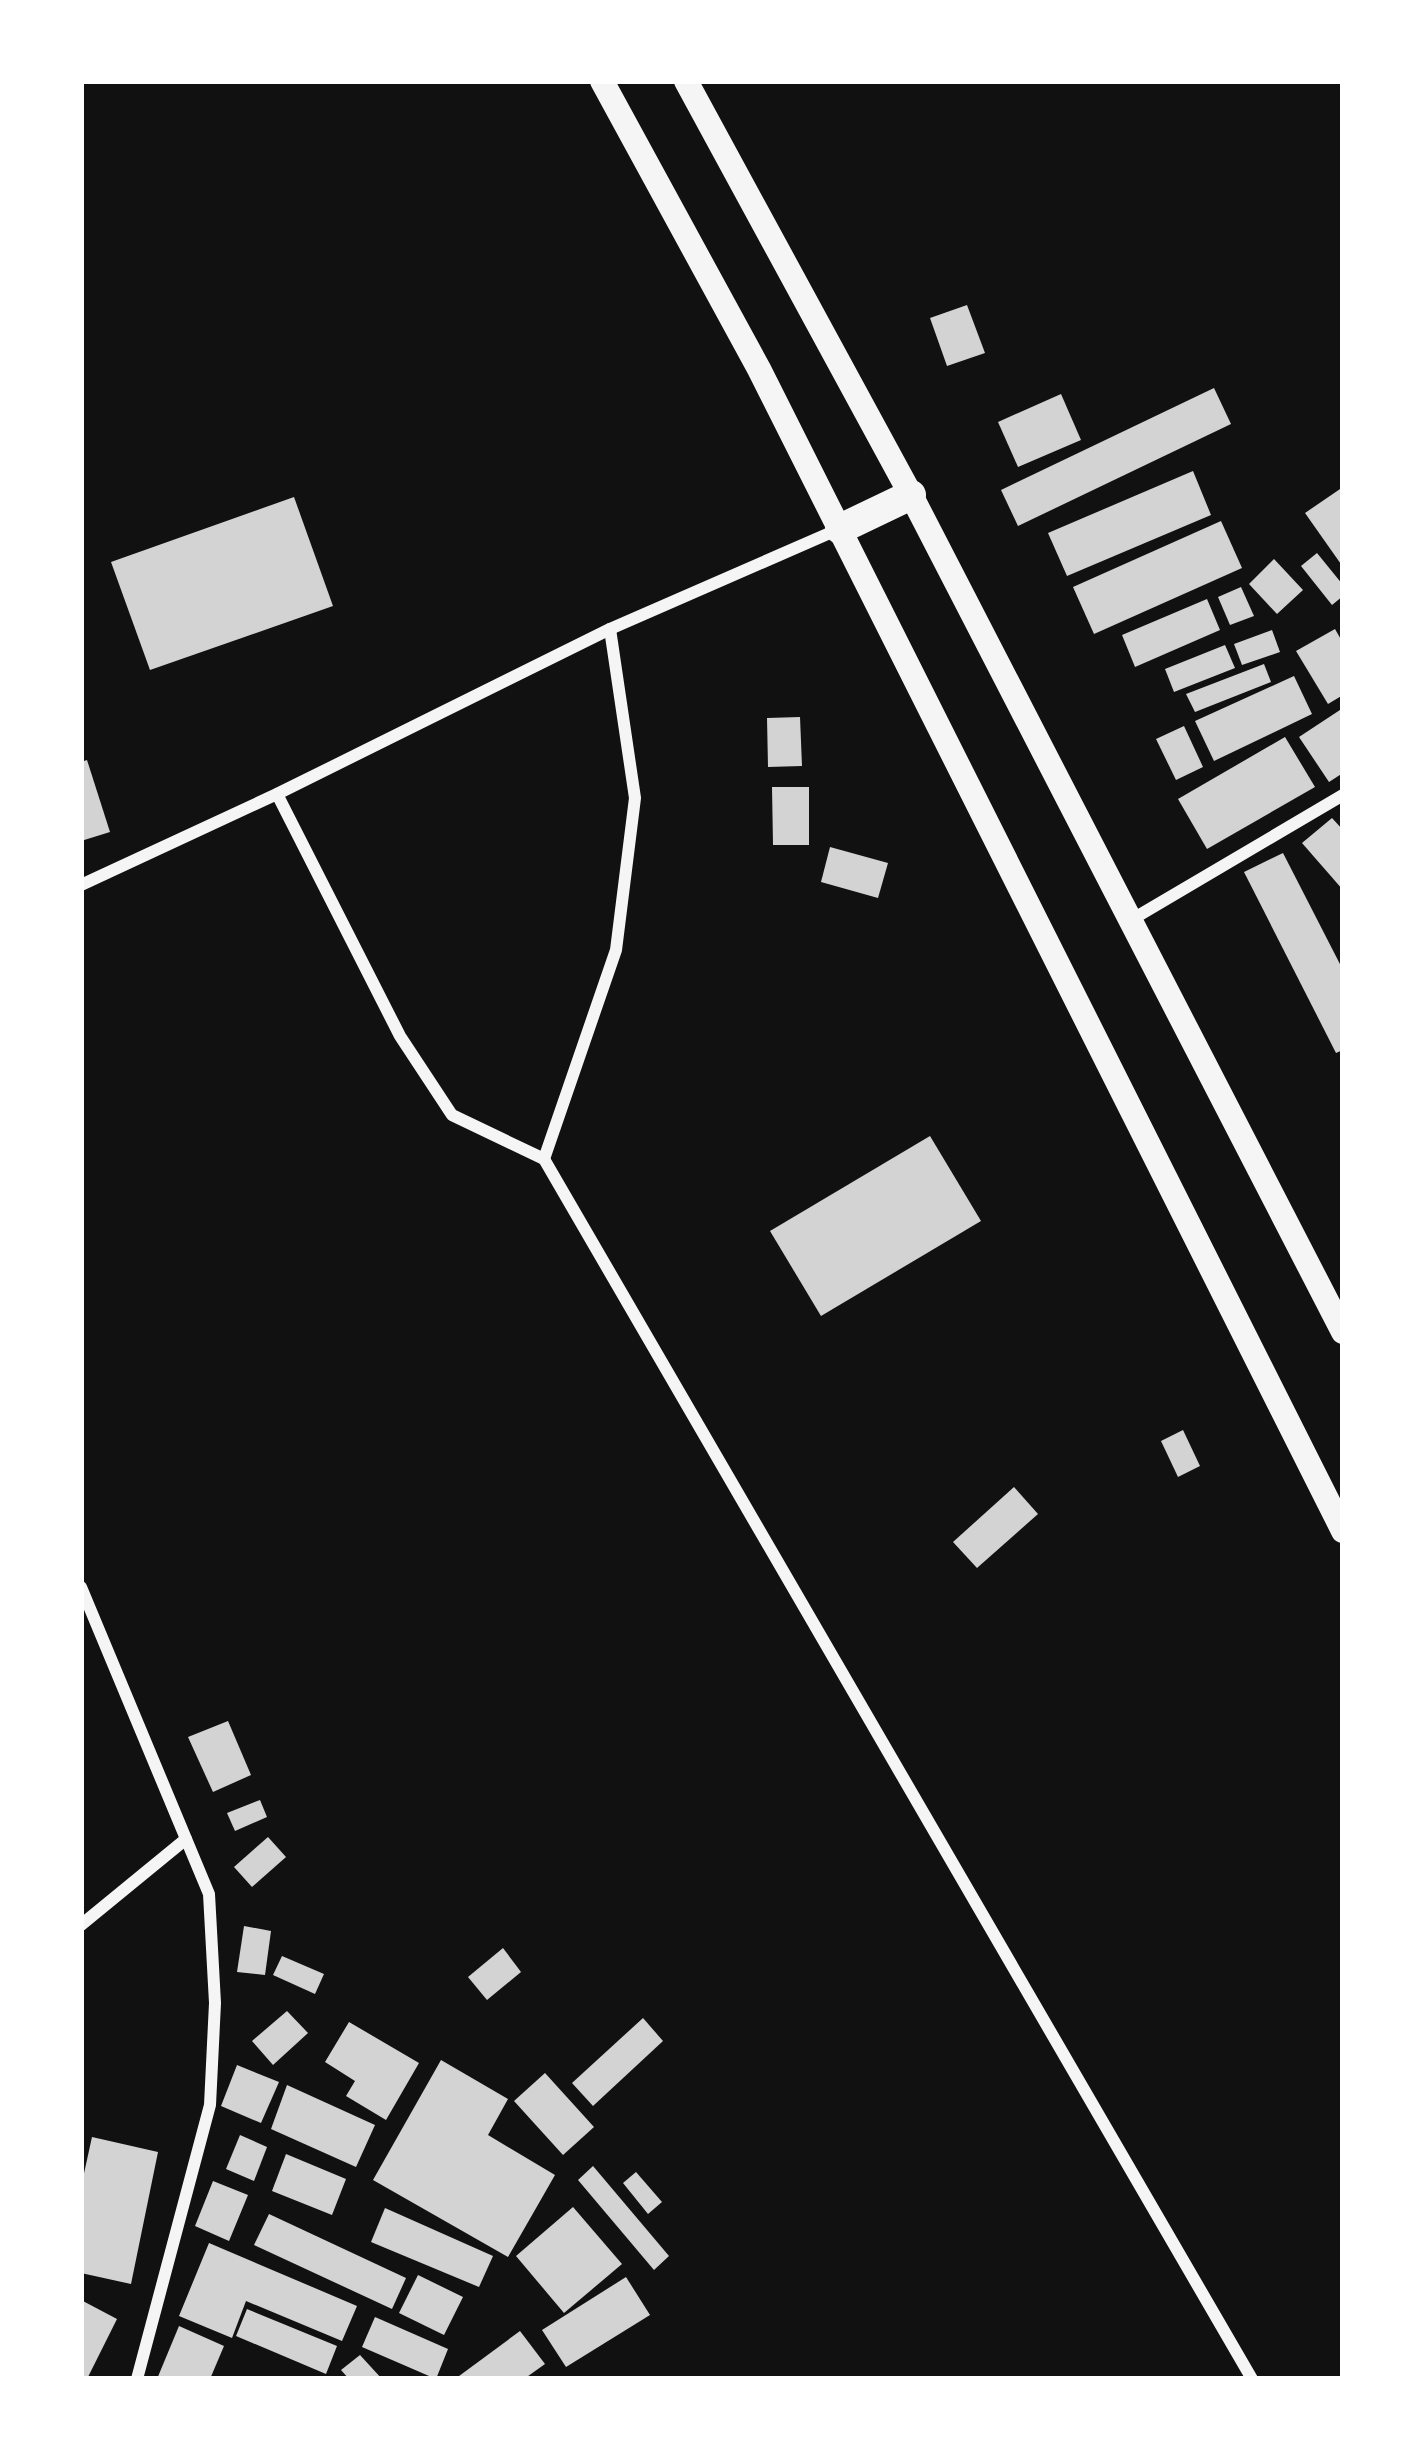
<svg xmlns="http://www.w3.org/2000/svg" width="1424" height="2460" font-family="Cabin,sans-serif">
  <rect width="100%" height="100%" fill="#111"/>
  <!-- building -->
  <g fill="#d3d3d3">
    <polygon points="967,305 985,353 947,366 930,318"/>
    <polygon points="1214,388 1231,424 1018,526 1001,490"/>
    <polygon points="1061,394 1081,440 1018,467 998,422"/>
    <polygon points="1193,471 1211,515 1067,576 1048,533"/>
    <polygon points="1343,487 1343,567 1305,513"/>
    <polygon points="294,497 333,606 150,670 111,562"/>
    <polygon points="1221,521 1242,568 1094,634 1073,587"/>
    <polygon points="1317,553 1343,585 1343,596 1332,605 1301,566"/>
    <polygon points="1274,559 1303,590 1277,614 1249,584"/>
    <polygon points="1241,587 1254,616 1230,625 1218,597"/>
    <polygon points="1207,599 1220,630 1135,667 1122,635"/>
    <polygon points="1335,629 1343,643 1343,695 1328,704 1296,651"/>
    <polygon points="1272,630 1280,652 1242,665 1234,644"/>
    <polygon points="1225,645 1235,668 1174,692 1165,669"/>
    <polygon points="1264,664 1271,682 1195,712 1186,694"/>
    <polygon points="1294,676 1312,714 1214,761 1195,721"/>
    <polygon points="1343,708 1343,773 1329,782 1299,737"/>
    <polygon points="800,717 802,766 768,767 767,718"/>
    <polygon points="1184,726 1203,767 1176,780 1156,739"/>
    <polygon points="1285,737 1315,787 1207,849 1178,799"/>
    <polygon points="87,760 110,832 81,841 81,762"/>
    <polygon points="772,787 809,787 809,845 773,845"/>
    <polygon points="1332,818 1343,830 1343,890 1302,843"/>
    <polygon points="830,847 888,863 878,898 821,882"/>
    <polygon points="1283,853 1343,970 1343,1050 1336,1053 1244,872"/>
    <polygon points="930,1136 981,1221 821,1316 770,1231"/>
    <polygon points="1183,1430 1200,1466 1178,1477 1161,1441"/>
    <polygon points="1014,1487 1038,1514 977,1568 953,1542"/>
    <polygon points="228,1721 251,1775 213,1792 188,1737"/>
    <polygon points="260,1800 267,1817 235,1831 227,1813"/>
    <polygon points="268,1837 286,1857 252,1887 234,1867"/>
    <polygon points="244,1926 271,1931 265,1975 237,1972"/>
    <polygon points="503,1948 521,1972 487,2000 468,1977"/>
    <polygon points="282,1956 324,1974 315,1994 273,1975"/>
    <polygon points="287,2011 308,2033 273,2065 252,2041"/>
    <polygon points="643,2018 663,2041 593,2106 572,2083"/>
    <polygon points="349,2022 419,2063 386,2120 346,2096 355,2081 325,2062"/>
    <polygon points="441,2060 508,2099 488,2135 555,2175 508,2257 373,2180"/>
    <polygon points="237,2065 279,2082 261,2123 221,2106"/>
    <polygon points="545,2073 594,2127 563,2155 514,2101"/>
    <polygon points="287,2085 375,2125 356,2167 271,2129"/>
    <polygon points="240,2135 267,2147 254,2181 226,2169"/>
    <polygon points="92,2137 158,2152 131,2284 81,2273 81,2187"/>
    <polygon points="286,2154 346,2179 332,2215 272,2191"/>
    <polygon points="593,2166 669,2256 654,2270 578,2180"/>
    <polygon points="636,2172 662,2202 648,2214 623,2183"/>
    <polygon points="213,2181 248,2195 229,2241 195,2226"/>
    <polygon points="573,2207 622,2264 564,2313 516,2256"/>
    <polygon points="385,2208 493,2256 479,2287 371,2242"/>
    <polygon points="269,2214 406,2278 392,2309 254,2245"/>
    <polygon points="209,2243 357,2306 342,2341 246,2301 232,2338 179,2316"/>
    <polygon points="418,2275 463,2297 444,2335 399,2313"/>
    <polygon points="626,2277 650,2315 566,2367 542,2330"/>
    <polygon points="81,2300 117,2319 87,2379 81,2376"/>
    <polygon points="247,2309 337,2346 326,2374 236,2336"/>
    <polygon points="375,2317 448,2349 436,2379 362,2347"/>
    <polygon points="179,2326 224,2346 210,2379 157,2379"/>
    <polygon points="520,2331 545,2364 524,2379 455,2379"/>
    <polygon points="360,2355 382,2379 349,2379 341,2370"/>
  </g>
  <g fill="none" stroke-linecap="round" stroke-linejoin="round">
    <!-- minor -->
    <g stroke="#f5f5f5" stroke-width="12">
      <polyline points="277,794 400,1036 452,1115 544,1159 1252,2379"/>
      <polyline points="81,885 277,794 610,629 839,529"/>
      <polyline points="1131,920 1343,795"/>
      <polyline points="544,1159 616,950 635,798 610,629"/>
      <polyline points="81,1587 209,1894 215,2003 210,2105 137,2379"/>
      <polyline points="81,1925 186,1839"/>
    </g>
    <!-- secondary -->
    <g stroke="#f5f5f5" stroke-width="24">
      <polyline points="602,81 759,369 1343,1531"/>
      <polyline points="686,81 911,495 1343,1332"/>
    </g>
    <!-- primary -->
    <polyline stroke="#f5f5f5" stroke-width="30" points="840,529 911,495"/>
  </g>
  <!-- border -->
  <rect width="1424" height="2460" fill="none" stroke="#ffffff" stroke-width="168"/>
</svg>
